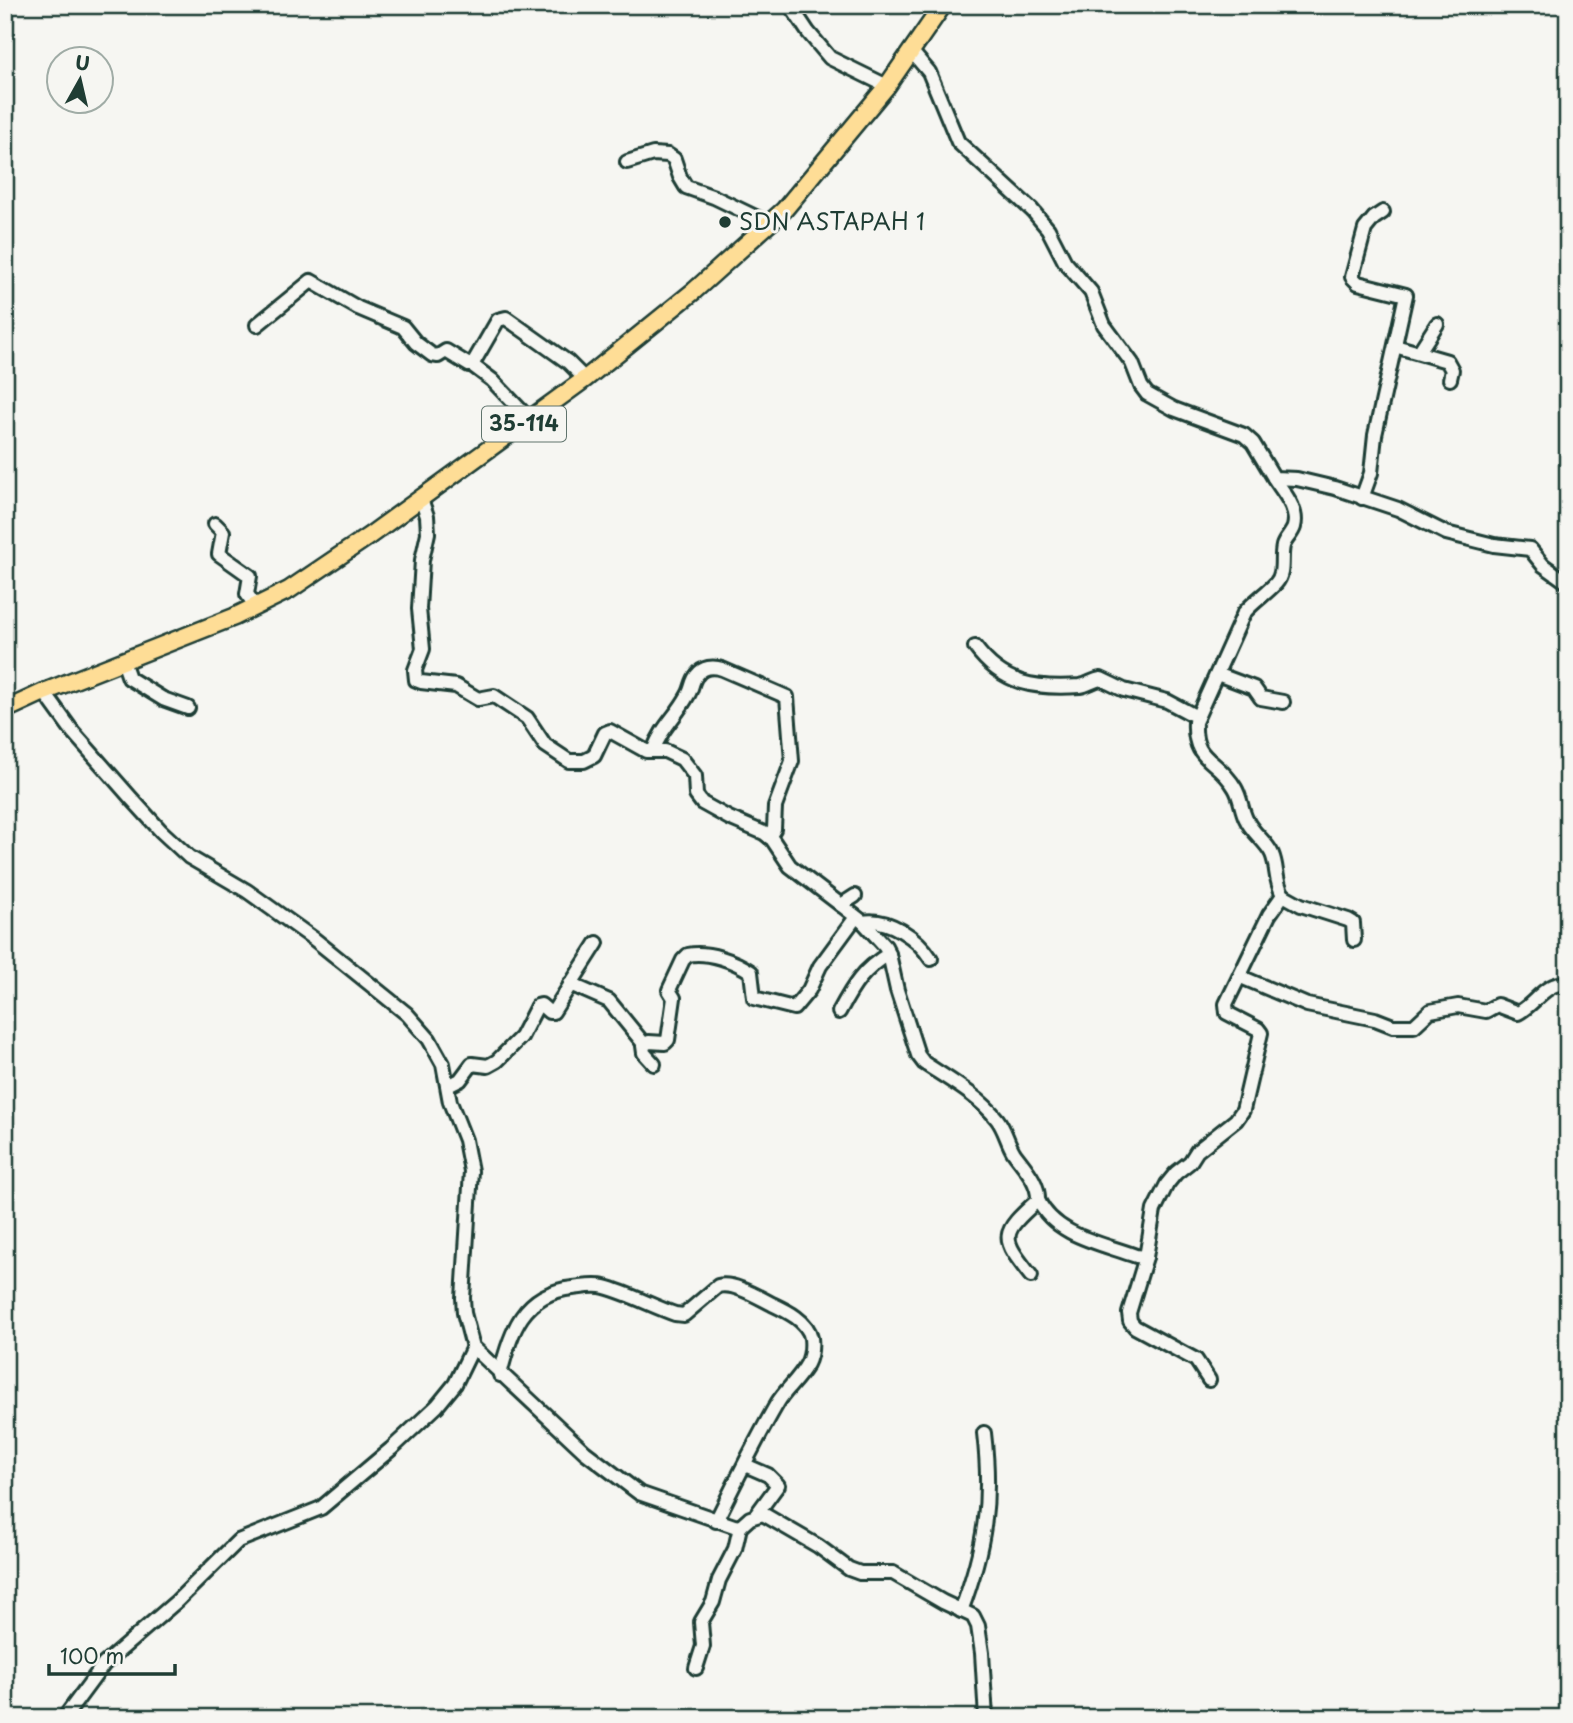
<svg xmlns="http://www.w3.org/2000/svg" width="1573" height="1723" font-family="'Playpen Sans',sans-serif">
  <rect width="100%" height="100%" fill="#f6f6f2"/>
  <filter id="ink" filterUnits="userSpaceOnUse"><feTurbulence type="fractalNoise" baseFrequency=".0143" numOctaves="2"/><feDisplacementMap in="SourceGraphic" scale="14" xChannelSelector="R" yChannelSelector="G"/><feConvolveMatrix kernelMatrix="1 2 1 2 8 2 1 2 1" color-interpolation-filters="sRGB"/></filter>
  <g filter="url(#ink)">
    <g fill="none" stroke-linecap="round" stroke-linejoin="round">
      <defs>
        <g id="minor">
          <polyline points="790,5 808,32 830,58 887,86"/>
          <polyline points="912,52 929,72 958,142 1032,210 1048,229 1065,262 1091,292 1104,325 1132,363 1141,386 1147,394 1174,409 1244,435 1253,443 1274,478 1297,479 1335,488 1398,509 1446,533 1494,545 1530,549 1543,565 1568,583"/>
          <polyline points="627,162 653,154 668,155 674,159 680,177 686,187 714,197 770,224"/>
          <polyline points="257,325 311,281 358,308 403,327 416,343 432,355 438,356 446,351 469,365 472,365 498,320 506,318 568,362 585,379"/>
          <polyline points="1395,346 1447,361 1452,370 1450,379"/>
          <polyline points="1419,352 1437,324"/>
          <polyline points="472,365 492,380 530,420"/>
          <polyline points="1362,498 1371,473 1375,435 1406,295 1358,283 1352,277 1365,229 1374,218 1383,212"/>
          <polyline points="421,499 427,516 428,533 422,560 419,609 423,649 415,670 416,680 421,682 456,686 478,699 494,696 527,718 545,745 569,761 584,761 594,756 605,733 610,731 646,751 665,751 682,759 695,776 696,795 702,803 729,818 764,833 772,839 790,866 841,905 855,896"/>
          <polyline points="215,524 223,532 219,554 250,576 247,594 256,607"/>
          <path d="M975 647C1003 685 1035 689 1080 686 1088 685 1093 680 1101 679L1124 690 1167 701 1197 717"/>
          <polyline points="123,661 129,678 163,699 188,708"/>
          <polyline points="1217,674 1254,688 1261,698 1283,702"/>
          <polyline points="44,692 73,732 131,798 161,831 189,857 247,891 314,939 407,1014 429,1039 443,1064 450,1102 465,1140 471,1171 463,1298 464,1313 473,1347 585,1452 639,1493 734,1526 740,1527 750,1518 763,1514 818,1546 849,1569 860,1573 893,1573 943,1602 973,1616 978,1626 982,1653 986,1718"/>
          <path d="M653 751C663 725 676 717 688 695 692 689 692 680 697 675 703 667 713 666 722 669L787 697 792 761 775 807 774 829 769 837"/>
          <polyline points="1283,895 1301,905 1348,920 1353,923 1354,940"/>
          <path d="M841 905 863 922 885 946 889 954 897 990 918 1055 924 1063C948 1079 979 1096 997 1119 1005 1129 1007 1142 1014 1153 1024 1167 1039 1182 1038 1200 1000 1234 1000 1237 1031 1276"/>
          <path d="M863 922C888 917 918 938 931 959"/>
          <path d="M1241 977 1307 1005 1375 1019 1393 1026H1414L1430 1011 1458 1006 1486 1011 1497 1005 1518 1013C1537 1003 1543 983 1568 983"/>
          <polyline points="570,984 609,1001 644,1044"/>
          <path d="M839 1012C853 986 863 969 889 954"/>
          <path d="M654 1064 644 1053 643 1046 649 1042 665 1043 668 1040 674 998 669 990 683 960 688 955C708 951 735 961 751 972L754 998 794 1008 809 990 820 966 856 917"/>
          <polyline points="448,1086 460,1080 472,1064 488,1066 497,1061 521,1037 537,1006 541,1005 549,1012 553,1012 597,943"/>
          <path d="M1038 1200C1055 1236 1101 1243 1136 1256L1146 1257 1154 1210 1167 1184 1176 1173 1190 1162 1197 1151 1236 1120 1243 1110 1261 1033 1258 1029 1227 1013 1226 1004 1269 915 1283 895C1274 879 1278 868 1272 854 1266 841 1252 833 1246 819 1241 809 1241 798 1235 788 1217 757 1193 763 1195 722L1244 613C1254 601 1266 594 1276 583 1285 573 1280 559 1283 546 1285 539 1292 534 1294 527 1299 509 1283 492 1274 478"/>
          <polyline points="1146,1257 1129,1313 1130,1321 1135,1327 1196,1360 1209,1380"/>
          <path d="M500 1375C510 1332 523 1293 573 1288 583 1287 594 1284 605 1287 628 1293 652 1306 675 1314L684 1315 718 1286C734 1282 758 1297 772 1304 787 1311 808 1321 811 1338 812 1347 811 1356 807 1364 799 1379 786 1389 778 1402 755 1441 736 1481 716 1521"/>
          <polyline points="745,1465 768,1475 778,1485 756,1515"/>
          <path d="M961 1611C985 1547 992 1500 984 1433"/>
          <polyline points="696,1668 703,1646 701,1622 713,1602 719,1580 735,1549 740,1527"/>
          <polyline points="64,1718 104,1664 177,1601 238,1541 321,1508 391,1449 437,1406 455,1384 473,1347"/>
        </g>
        <polyline id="major" points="5,710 44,692 234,617 289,590 369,536 585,379 694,291 784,210 887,86 943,5"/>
      </defs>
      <!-- minor casing -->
      <use href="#minor" stroke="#1f3d34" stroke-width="18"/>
      <!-- major casing -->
      <use href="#major" stroke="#1f3d34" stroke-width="21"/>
      <!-- minor -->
      <use href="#minor" stroke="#f6f6f2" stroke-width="12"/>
      <!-- major -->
      <use href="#major" stroke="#fedd96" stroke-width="16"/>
    </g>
  </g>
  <!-- markers -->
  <circle fill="#1f3d34" stroke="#f6f6f2" stroke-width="2.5" cx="725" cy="222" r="7"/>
  <g text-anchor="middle" stroke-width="6" stroke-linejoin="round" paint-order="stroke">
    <!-- shield labels -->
    <rect fill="#f6f6f2" stroke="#60746d" stroke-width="2" x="482" y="406.5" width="84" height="35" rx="5"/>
    <g font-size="21" font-weight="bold" fill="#1f3d34">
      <text x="524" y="431">35-114</text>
    </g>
    <!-- poi labels -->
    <g font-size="23" fill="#1f3d34" stroke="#f6f6f2" text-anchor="start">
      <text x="739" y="230">SDN ASTAPAH 1</text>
    </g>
  </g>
  <!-- margin -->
  <rect width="1573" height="1723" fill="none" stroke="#f6f6f2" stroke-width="28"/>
  <rect x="14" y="14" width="1545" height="1695" fill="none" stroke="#1f3d34" stroke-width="2.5" filter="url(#ink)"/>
  <!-- north arrow -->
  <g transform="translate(80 80) rotate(8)"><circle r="33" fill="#f6f6f2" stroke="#a0aca6" stroke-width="2"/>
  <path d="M0-5L12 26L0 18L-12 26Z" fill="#1f3d34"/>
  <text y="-10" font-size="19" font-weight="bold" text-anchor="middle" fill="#1f3d34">U</text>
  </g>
  <!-- scale -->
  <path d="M49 1664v10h126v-10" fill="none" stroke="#1f3d34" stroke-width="3.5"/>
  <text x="60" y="1664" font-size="21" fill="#1f3d34" stroke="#f6f6f2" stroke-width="5" paint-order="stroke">100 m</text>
</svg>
